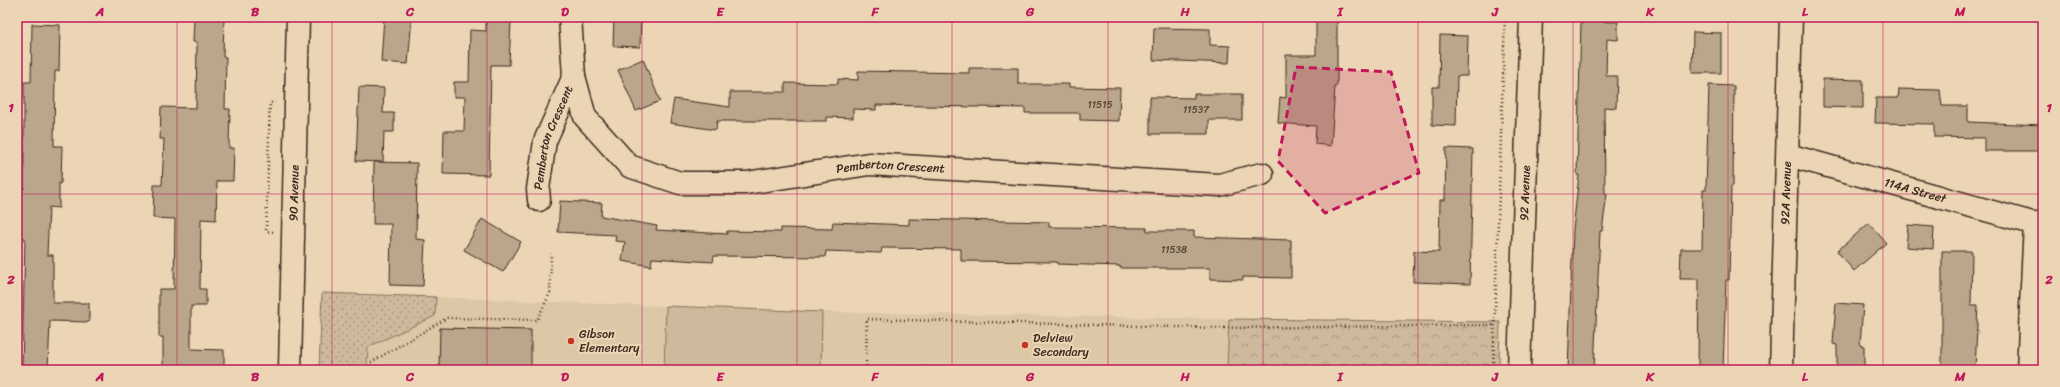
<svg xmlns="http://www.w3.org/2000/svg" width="2060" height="387" font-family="Sriracha,sans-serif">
  <defs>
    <pattern id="forest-crowns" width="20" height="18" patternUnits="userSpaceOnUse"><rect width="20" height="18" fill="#cfb99c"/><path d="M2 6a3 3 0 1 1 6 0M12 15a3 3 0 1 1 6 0" fill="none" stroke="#a9977f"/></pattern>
    <pattern id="park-dots" width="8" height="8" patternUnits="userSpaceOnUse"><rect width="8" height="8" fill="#cfb99c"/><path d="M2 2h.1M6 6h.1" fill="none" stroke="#a9977f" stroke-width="1.8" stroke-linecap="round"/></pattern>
  </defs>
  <rect width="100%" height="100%" fill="#ebd5b4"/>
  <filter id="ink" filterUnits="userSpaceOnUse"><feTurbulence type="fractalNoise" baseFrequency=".025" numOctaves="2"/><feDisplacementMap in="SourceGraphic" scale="8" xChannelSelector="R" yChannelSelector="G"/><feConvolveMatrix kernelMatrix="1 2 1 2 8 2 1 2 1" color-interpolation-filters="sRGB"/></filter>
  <g filter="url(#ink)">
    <!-- built -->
    <polygon fill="#dcc7a7" points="322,293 822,312 1229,319 1227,370 319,370"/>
    <!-- green -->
    <g fill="#cfb99c" stroke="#85725d">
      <polygon points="666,306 822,312 821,370 664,370"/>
      <polygon points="903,366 1083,370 903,370"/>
    </g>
    <!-- forest -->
    <polygon fill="url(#forest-crowns)" stroke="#85725d" points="1229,319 1500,322 1499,370 1227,370"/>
    <!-- park -->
    <polygon fill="url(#park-dots)" stroke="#85725d" points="322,293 436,297 435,316 368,347 367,370 319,370"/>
    <!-- building -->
    <g fill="#baa68a" stroke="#3b2a1e">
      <polygon points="194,17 224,17 223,57 226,57 225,109 230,109 229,148 234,148 233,181 217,181 216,220 201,219 200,289 206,289 206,306 191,306 191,349 224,350 224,370 163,370 163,337 159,337 159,289 174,289 175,219 153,218 154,185 162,185 164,139 160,139 161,107 196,108 197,42 193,42"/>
      <polygon points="384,17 412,17 408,64 381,62"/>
      <polygon points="614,17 641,17 640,47 613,46"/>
      <polygon points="1316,17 1337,17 1337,86 1335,86 1331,146 1315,144 1316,126 1278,123 1280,97 1286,98 1286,55 1316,55"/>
      <polygon points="486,20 511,20 509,65 491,65 489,175 443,174 444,131 464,131 465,97 454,97 454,82 469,82 470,30 486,31"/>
      <polygon points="1581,21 1618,22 1618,40 1607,39 1606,76 1617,76 1616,108 1604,107 1605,193 1607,194 1602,231 1600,231 1594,370 1568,370 1573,230 1579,175 1577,175"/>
      <polygon points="32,24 60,25 59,71 55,71 54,146 62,146 61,183 59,183 59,208 49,207 47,255 53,255 53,303 89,303 89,322 50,321 48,370 22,370 25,238 19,237 21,189 24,189 24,82 31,82"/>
      <polygon points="1154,28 1210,29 1210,45 1230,46 1229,63 1153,60"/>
      <polygon points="1693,32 1721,33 1721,73 1692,73"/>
      <polygon points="1440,35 1468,36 1467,76 1457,76 1456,126 1432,125 1432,87 1439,87"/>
      <polygon points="643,59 660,101 636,111 618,70"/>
      <polygon points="969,68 1018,68 1018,84 1069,84 1069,87 1120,88 1119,121 1080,120 1080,113 1025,113 1025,108 876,105 876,110 853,109 853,118 827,117 827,121 717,121 716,130 670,123 674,99 730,107 730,92 785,92 785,83 838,84 838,79 858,80 858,71 969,73"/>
      <polygon points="1823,79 1863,80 1863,108 1823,107"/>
      <polygon points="1709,85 1734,86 1733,186 1731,186 1729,280 1726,280 1723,370 1698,370 1699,279 1680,279 1681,249 1702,249 1703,190 1706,190"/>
      <polygon points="359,87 384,88 383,113 394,113 394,132 384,132 383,162 356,161"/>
      <polygon points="1899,89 1940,90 1942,106 1968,106 1968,122 2043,125 2043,151 1984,151 1984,138 1934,137 1934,124 1875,123 1876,98 1898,98"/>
      <polygon points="1194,94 1242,94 1242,120 1209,120 1209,134 1150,134 1150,97 1194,98"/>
      <polygon points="1446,148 1473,149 1470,284 1413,282 1414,251 1439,252 1440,200 1445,200"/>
      <polygon points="374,162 417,163 416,239 425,240 423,286 390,285 391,224 373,224"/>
      <polygon points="560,201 602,203 601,216 657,226 656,230 727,234 727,231 781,232 781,228 832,229 833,222 909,225 909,219 1049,222 1049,227 1147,228 1147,231 1194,231 1194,237 1291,240 1291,278 1243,277 1243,280 1210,279 1210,268 1120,268 1120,266 1057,264 1057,262 961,261 961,249 882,248 881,253 826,251 825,257 714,256 713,262 652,258 651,266 622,261 625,242 615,241 616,235 558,232"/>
      <polygon points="482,219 521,242 503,272 464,250"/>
      <polygon points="1869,223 1886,243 1854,271 1837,251"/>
      <polygon points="1908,225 1934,227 1933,249 1906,247"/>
      <polygon points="1942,251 1972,251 1971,305 1978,305 1975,370 1942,370"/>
      <polygon points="1836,303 1863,305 1860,345 1864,346 1864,370 1837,370 1837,345 1833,344"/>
      <polygon points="440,328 531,330 531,370 439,370"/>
    </g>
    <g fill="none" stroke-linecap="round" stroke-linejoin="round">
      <defs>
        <g id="minor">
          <path id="s1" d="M570 17 574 76 585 117 629 166 680 183H746L869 164 1219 185 1262 174"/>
          <path id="s2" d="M1788 155 2043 226"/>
          <path id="s3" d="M539 200 538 189 545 141 574 76"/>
          <path id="s4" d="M290 370 298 17"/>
          <path id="s5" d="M1519 370 1531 17"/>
          <path id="s6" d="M1781 370 1791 17"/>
          <polyline points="2028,370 2035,223"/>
        </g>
      </defs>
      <!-- minor casing -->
      <use href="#minor" stroke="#3b2a1e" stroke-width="25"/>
      <!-- path -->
      <g stroke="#3b2a1e" stroke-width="2.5" stroke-dasharray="1 3" stroke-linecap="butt">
        <polyline points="273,232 266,231 270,103 275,102"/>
        <polyline points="370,370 370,363 447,318 537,320 550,293 551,253"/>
        <polyline points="866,370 867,319 1217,328 1494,325"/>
        <polyline points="1493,370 1505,17"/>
      </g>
      <!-- minor -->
      <use href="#minor" stroke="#ebd5b4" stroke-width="22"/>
    </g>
  </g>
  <!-- marked area -->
  <path fill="#c2185b" fill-opacity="0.2" stroke="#c2185b" stroke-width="3" stroke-dasharray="8 5" stroke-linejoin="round" d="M1296 67 1391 72 1419 173 1325 213 1278 161Z"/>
  <!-- grid -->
  <path fill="none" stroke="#c2185b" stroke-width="1" stroke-opacity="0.55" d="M177 17V370M332 17V370M487 17V370M642 17V370M797 17V370M952 17V370M1108 17V370M1263 17V370M1418 17V370M1573 17V370M1728 17V370M1883 17V370M17 194H2043"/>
  <!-- markers -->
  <g fill="#c8321e" stroke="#ebd5b4" stroke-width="1.5">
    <circle cx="571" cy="341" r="4"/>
    <circle cx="1025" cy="345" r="4"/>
  </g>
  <g text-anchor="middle" stroke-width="4" stroke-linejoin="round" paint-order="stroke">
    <!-- number labels -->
    <g font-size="10" fill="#5b4939">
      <text x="1100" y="108">11515</text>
      <text x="1196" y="113">11537</text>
      <text x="1174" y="253">11538</text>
    </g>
    <!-- street labels -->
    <g font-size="12" fill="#3b2a1e" stroke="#ebd5b4">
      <text dy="4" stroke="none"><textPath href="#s3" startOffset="65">Pemberton Crescent</textPath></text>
      <text dy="4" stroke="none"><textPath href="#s1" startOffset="433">Pemberton Crescent</textPath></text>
      <text dy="4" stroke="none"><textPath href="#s2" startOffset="132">114A Street</textPath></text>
      <text dy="4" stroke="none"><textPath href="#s4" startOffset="177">90 Avenue</textPath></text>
      <text dy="4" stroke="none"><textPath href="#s5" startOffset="177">92 Avenue</textPath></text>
      <text dy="4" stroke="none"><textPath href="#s6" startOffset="177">92A Avenue</textPath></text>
    </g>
    <!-- poi labels -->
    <g font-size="12" fill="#3b2a1e" stroke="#ebd5b4" text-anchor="start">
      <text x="579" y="338">Gibson<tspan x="579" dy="14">Elementary</tspan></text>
      <text x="1033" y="342">Delview<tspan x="1033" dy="14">Secondary</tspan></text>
    </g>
  </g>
  <!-- margin -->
  <rect width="2060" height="387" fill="none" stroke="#ebd5b4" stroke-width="44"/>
  <rect x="22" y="22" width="2016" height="343" fill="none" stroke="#c2185b" stroke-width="1.5"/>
  <g font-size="13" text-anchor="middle" font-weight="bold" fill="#c2185b">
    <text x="100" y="16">A</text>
    <text x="255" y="16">B</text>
    <text x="410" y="16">C</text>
    <text x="565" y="16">D</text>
    <text x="720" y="16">E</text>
    <text x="875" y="16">F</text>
    <text x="1030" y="16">G</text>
    <text x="1185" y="16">H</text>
    <text x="1340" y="16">I</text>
    <text x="1495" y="16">J</text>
    <text x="1650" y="16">K</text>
    <text x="1805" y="16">L</text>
    <text x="1960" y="16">M</text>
    <text x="11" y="112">1</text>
    <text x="2049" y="112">1</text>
    <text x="11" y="284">2</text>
    <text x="2049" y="284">2</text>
    <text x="100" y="381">A</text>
    <text x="255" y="381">B</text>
    <text x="410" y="381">C</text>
    <text x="565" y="381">D</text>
    <text x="720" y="381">E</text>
    <text x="875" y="381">F</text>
    <text x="1030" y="381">G</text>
    <text x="1185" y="381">H</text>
    <text x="1340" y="381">I</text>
    <text x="1495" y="381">J</text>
    <text x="1650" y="381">K</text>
    <text x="1805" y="381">L</text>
    <text x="1960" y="381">M</text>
  </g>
</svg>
